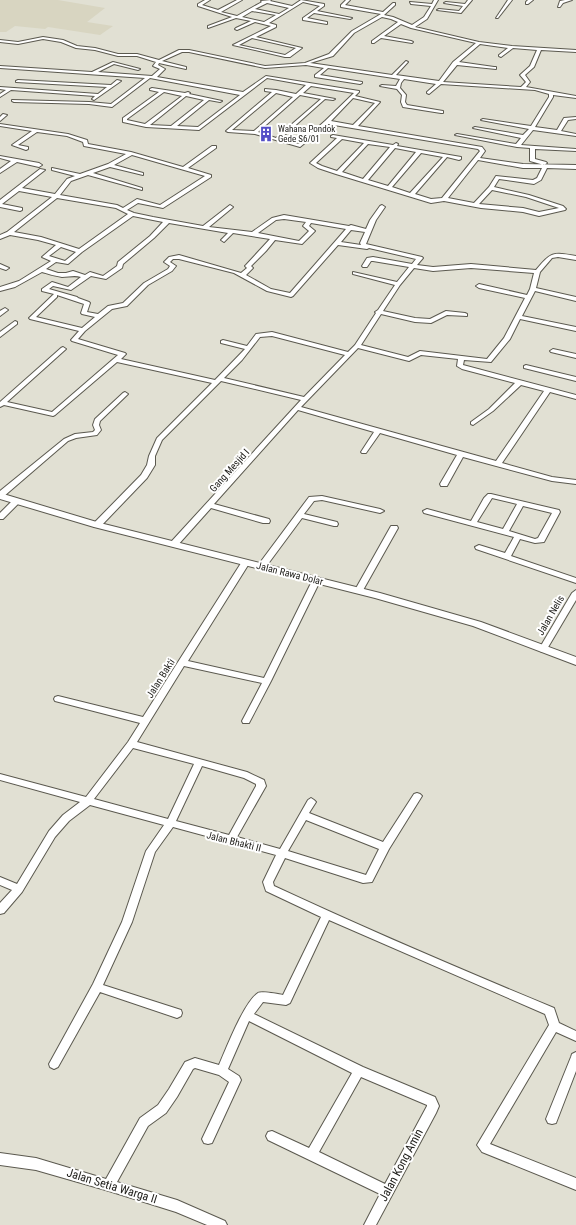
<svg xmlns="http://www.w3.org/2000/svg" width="576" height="1225" font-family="'Roboto Condensed',sans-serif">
  <rect width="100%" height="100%" fill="#e1e0d3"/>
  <!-- built -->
  <polygon fill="#d8d5c1" points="0,0 58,0 105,8 87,22 113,26 100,35 48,27 45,29 15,26 6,32 0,32"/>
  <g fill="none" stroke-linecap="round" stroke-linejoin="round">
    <defs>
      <g id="minor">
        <path d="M205 0H210L202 5 218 10 237 0H242L221 12 237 16 262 2 261 1 271 0 270 1 292 6 301 0 324 4V6L317 11 352 18 350 19 314 13 307 18 327 22V24L303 20V18L320 6 303 2 269 23 276 25V27L256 37 302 48 290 57H285L233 45 271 26 255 22 237 30 235 29 236 28 251 21 236 18 208 28V26L232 17 198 6V4ZM267 3 289 8 279 14 255 9ZM252 11 276 15 264 22 242 17ZM252 38 296 48 285 55 239 45Z"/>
        <path d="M346 0H350L345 5 383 12 393 3H395V5L384 15 393 17 412 25 424 17 431 6 411 4 410 2 432 4 434 0H438L427 19 415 27 479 42 512 46 576 50V52L541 50 534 67 525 75 530 82 526 87 576 96V98L553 95V97L535 127 557 130 564 118 576 117V119L568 120 561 131 576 134V136L533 130 521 145 576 149V151L535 149V159L546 162 547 163 544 165 530 161V148L517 147 455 135 457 134 516 144 521 138 473 128 475 127 523 135 529 129 481 120 483 119 531 126 549 97V94L535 90 441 84 429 94 427 93V92L436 84 404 79 401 83 400 88 406 95 405 102 407 105 443 111V113H441L403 107 401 102 402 95 397 89 380 86 382 85 396 86 400 79 328 68 320 75 362 82V83L360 84 315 77V75L324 68 306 65 265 68 189 52H182L162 61 186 67V69L159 63 158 65 165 69 157 77 243 92 266 76 359 91V92L355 96 380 102 358 126 482 147 485 151 480 158 523 164 576 165V169L547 168 541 180 534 184 499 179 494 187 529 195 563 206 566 209 565 210 539 216 523 212 481 208 444 201 431 203 336 174 318 168 310 163 337 138 331 137V136L333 135 393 145 396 143 398 144 397 146 461 157V159L459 160 447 157 415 194 431 199 442 198 480 151 478 149 328 124 300 147 255 134 228 132 226 131 272 92 265 91V89L276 90 296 94 306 85 267 78 199 130 146 127 123 122V118L159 92 150 90V89L152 88 185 93 188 92 190 93 189 94 222 101 220 102 209 100 177 126 198 127 240 95 150 78 112 107 89 104 14 102 12 101V100L89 102 111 104 145 78 0 68V66L92 72 113 62 140 69 138 70 114 64 98 72 152 76 160 69 153 66 156 62 137 56H118L95 50 76 48 61 42 43 39 18 44 0 42V40L18 42 43 37 63 40 77 46 95 48 118 54H137L159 60 179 50H189L265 66 305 63 329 54 352 31 381 14 341 7V5ZM382 17 391 19 398 22 372 41V43H374L381 38 412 43 413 42 411 41 384 36 401 24 411 28 476 43 453 62 439 81 396 75 408 62 406 61 392 75 310 63 333 56 354 33ZM480 44 508 48 499 55V56L501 57 513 48 537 50 530 66 520 75 526 82 521 87 443 82 457 65 496 69V67H494L459 62ZM311 86 354 93 325 121 299 144 280 139 325 99 333 100 335 99 303 93ZM164 92 182 96 145 124 127 120V119ZM276 93 293 97 254 131 232 130ZM300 95 321 99 276 138 258 132ZM186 96 204 100 171 126 150 125ZM353 98 375 103 353 125 331 121ZM342 139 364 143 337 171 322 166 316 163ZM368 144 390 147 363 179 342 172ZM395 148 416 152 388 186 368 180ZM421 153 443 157 410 193 392 187ZM478 160 523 168H542L537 178 533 180 496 176 489 187 474 203 448 198ZM492 190 526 197 559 208 539 212 523 208 479 204Z"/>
        <polygon points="468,0 472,0 461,13 437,10 439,9 459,11 463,6 444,3 446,2 465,4"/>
        <polygon points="508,0 512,0 498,18 496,18"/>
        <polygon points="528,0 533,0 528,4 526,4 526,2"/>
        <polygon points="565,0 572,0 563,3 560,7 558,7 560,1"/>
        <polygon points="18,80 111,85 117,80 121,81 94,100 92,99 95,96 11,90 0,97 0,94 6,90 0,89 0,87 98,94 107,87 16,82 16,81"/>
        <polygon points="3,114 7,115 0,121 0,117"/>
        <path d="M0 124 68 134 87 140 88 144 131 152 183 167 212 146H216V148L188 168 211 175V177L163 208 138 203 127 210 134 213 153 217 203 226 230 205 233 207 232 208 209 227 252 232 272 218 284 215 349 226 351 225 366 229 370 220 380 206 382 205 385 207 376 220 366 244 422 257 423 258 417 265 433 267 471 264 536 270C551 252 552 252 576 256V260L558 257 552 258 540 272 536 288 576 297V301L535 291 522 316 576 327V331L520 319 510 339 491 362 464 360 463 365 576 395V399L550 392 502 463 552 477 576 480V484L552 481 463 457 447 486H441L440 484 457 455 380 433 366 453H362L361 452 374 432 298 410 214 504 269 519 270 521 269 523H263L211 508 177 546H171L170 544 171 542 301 400 221 381 162 440 155 456V465L147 478 100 527H94L93 525 94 523 141 475 147 465 149 456 157 438 212 383 117 362 55 415 53 416 4 405 0 407V402L61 348 63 347 66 349 7 402 52 412 118 355 72 341 71 340 79 331 30 319 29 318 54 294 42 291V289L52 282 68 287 81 277C74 275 69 277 62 277 55 276 49 274 42 272L15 287 0 291V287L19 281 51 261 42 257 56 245 38 240 10 235 0 239V235L7 232 52 197 19 191 2 204 22 208V210L20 211 0 207V200L40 169 45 170 22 188 55 194 67 179 75 176 52 170V168L80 174 108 164 126 154 84 146 83 142 67 136 37 132 18 145 28 147V149L26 150 12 145 32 131 0 126ZM132 155 205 176 160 205 137 199 123 208 117 205 60 195 71 181 88 175 142 190V188L93 173 110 167 143 175V173L114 165ZM57 198 116 208 128 214 79 249 41 237 14 232ZM133 216 163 222 150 236 118 262 117 266 103 276 90 272 85 275 73 271 66 273H58L46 269 56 262 68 264 82 252ZM284 219 306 222 303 226 309 231 299 241 258 233 276 220ZM169 223 228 233 221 240 224 242 233 233 270 239 246 265 245 266 247 268 241 273 179 255 169 257 164 262 170 266 168 269 144 283 123 303 108 306 98 314 87 312 90 303 89 302 78 298 77 297 49 289 53 286 71 290 91 276 106 279 122 268 123 264 154 238ZM311 223 346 229 290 293 271 289 246 275 253 268 251 266 266 251 275 240 302 244 315 231 309 226ZM351 230 365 232 360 243 361 245 341 242ZM338 245 367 249 369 248 416 259 412 264 373 257 367 258 362 266 363 267H367L371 261H373L409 267 397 282 353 272V274L395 285 378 310 375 312 376 313 355 345 348 352 272 332 256 334 247 346 223 340 221 341V343L245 349 215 380 121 359 126 354 125 353 78 339 85 331 112 309 127 306 148 285 172 271 176 266 170 262 173 259H179L234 273 267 291 291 297 293 296ZM61 247 76 252 65 261 49 256ZM414 268 433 271 471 268 534 273 530 289 527 295 479 284 476 286 479 288 525 298 504 338 487 359 420 351 408 357 361 345 381 314 415 322 431 323 447 315 467 316V314L465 313 446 311 430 319 415 318 383 311 400 285ZM57 295 84 304 81 313 82 314 95 317 82 328 36 317 57 297ZM272 336 345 355 304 397 224 378 242 360 260 337ZM358 348 409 361 421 355 458 359 457 366 462 369 515 383 489 409 471 422V424L473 425 493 411 521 385 544 391 496 461 301 407Z"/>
        <polygon points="0,156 39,163 42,165 39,167 17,162 0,173 0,169 11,161 0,158"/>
        <polygon points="0,264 9,268 6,270 0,268"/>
        <polygon points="5,308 8,310 0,316 0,311"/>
        <polygon points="15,321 17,322 17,324 0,337 0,332"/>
        <polygon points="553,349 576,354 576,358 551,352 550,351"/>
        <polygon points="526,365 576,377 576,381 524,368 524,366"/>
        <polygon points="125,392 128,394 127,395 100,421 99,425 101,430 97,435 76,438 68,441 3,497 0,497 0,491 64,439 75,434 93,432 95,430 93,425 95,419 123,393"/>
        <path d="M488 494H491L559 510 560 512 544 542 535 543 520 539 511 556 576 578V583L476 549 475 547 479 545 505 553 514 537 424 513 423 511 427 509 471 521 484 498ZM492 498 517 504 503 529 477 522ZM523 506 552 513 538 538 535 539 509 531Z"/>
        <polygon points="322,496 380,509 384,511 380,513 322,500 314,501 304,514 337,522 338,524 337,526 334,526 302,518 265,568 259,568 258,566 259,564 309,497"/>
        <polygon points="14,499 17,499 21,501 3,519 0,519 0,513"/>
        <polygon points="391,526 397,526 398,528 362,592 356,592 355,590"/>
        <path d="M243 560H246L250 562 188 661 264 678 313 579 317 577 321 579 271 681 249 723H243L242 721 262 683 184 666 137 742 247 772 264 780 266 786 237 837 280 849 308 800 311 798 314 800 316 802 309 813 383 842 414 794 417 793 420 794 422 796 389 849 372 882 363 883 285 858 273 882 274 886C366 929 460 969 554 1008L559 1023 576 1031V1041L556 1032 490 1144 576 1178V1190L482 1152 477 1145 549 1025 545 1014 329 920 290 1003 286 1005 263 1002 254 1014 363 1067 435 1097 439 1106 436 1113 376 1225H364L380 1194 268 1140 266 1136 268 1132 272 1131 309 1148 352 1073 249 1021 228 1069 239 1076 241 1080 212 1143 208 1144 204 1143 202 1139 229 1082 219 1075 195 1068 193 1069 177 1097 166 1113 148 1126 117 1182 177 1200 225 1221 227 1225H207L176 1212 109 1191 36 1170 0 1165V1153L36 1158 106 1179 140 1118 158 1105 169 1089 185 1062 195 1058 219 1065C226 1049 244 1002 258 993 262 991 278 994 283 995L321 917 266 891 263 882 276 855 173 827 155 852 132 922 103 985 181 1010 182 1013 181 1016 177 1018 100 992 58 1067 54 1069 50 1067 49 1064 93 984 122 922 146 851 164 825 90 805 69 821 55 837 22 892 4 913 0 914V903L12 890 0 885V877L17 884 49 831 63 815 80 802 0 780V774L86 797 128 742 140 723 55 701 54 699 55 697 58 696 143 717ZM133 748 194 764 168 819 94 799ZM202 766 244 778 256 784V786L229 835 176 821ZM306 820 379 849 366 875 288 851ZM361 1077 427 1105V1106L385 1184 319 1152Z"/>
        <polygon points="576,590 576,600 547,649 543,652 540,651 539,649 572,593"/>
        <polygon points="576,1052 576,1071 556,1123 552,1124 548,1123 546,1119 571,1057 572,1054"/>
      </g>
      <polygon id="tertiary" points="0,493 100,523 380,593 481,622 576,657 576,665 473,626 375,598 94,527 0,499"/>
    </defs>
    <!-- minor casing -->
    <use href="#minor" stroke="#5b594f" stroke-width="2"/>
    <!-- tertiary casing -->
    <use href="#tertiary" stroke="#5b594f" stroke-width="2"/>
    <!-- minor -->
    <use href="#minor" fill="#fff" fill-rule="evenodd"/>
    <!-- tertiary -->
    <use href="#tertiary" fill="#fff" fill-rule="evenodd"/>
  </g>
  <!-- icons -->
  <defs>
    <symbol id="building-bare" viewBox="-9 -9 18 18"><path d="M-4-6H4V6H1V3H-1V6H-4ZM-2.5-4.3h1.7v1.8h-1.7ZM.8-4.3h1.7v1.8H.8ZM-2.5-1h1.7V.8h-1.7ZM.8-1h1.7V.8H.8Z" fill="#544fc6" stroke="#fff" stroke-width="2.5" paint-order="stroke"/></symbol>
  </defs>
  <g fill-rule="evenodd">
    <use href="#building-bare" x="255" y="123" width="22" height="22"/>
  </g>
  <g text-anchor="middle" stroke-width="4" stroke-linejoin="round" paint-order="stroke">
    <!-- far-poi labels -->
    <g font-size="9" fill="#22211d" stroke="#fff" text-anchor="start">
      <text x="278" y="132">Wahana Pondok<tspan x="278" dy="10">Gede S6/01</tspan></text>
    </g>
    <!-- street labels -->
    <g font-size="10" fill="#22211d" stroke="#fff">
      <text transform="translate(229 470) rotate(-48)" y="4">Gang Mesjid I</text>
      <text transform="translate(290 573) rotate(14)" y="4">Jalan Rawa Dolar</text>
      <text transform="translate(550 615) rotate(-60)" y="4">Jalan Nelis</text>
      <text transform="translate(160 678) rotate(-58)" y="4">Jalan Bakti</text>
      <text transform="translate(234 841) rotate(14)" y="4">Jalan Bhakti II</text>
    </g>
    <!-- near-street labels -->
    <g font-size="12" fill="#22211d" stroke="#fff">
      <text transform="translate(401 1165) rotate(-62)" y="4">Jalan Kong Amin</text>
      <text transform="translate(112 1186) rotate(17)" y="4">Jalan Setia Warga II</text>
    </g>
  </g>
</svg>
